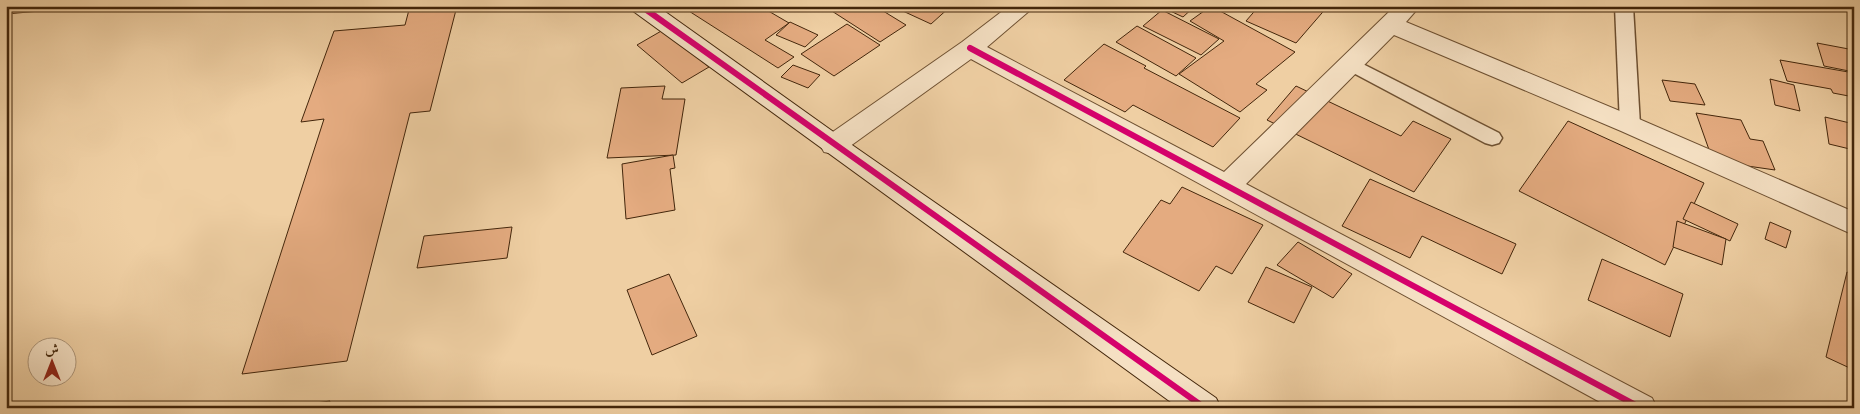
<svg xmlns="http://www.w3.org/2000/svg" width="1860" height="414" font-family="'IM FELL DW Pica',Amiri,serif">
  <rect width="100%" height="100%" fill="#efcfa3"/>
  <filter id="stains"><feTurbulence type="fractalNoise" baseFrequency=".004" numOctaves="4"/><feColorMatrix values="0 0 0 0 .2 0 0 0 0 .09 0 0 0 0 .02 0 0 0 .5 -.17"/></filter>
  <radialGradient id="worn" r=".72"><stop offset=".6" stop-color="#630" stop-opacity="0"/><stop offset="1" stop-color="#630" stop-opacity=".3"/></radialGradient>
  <!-- building -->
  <g fill="#e4ab80" stroke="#43260b">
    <polygon points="6,6 96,6 6,14"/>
    <polygon points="410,6 457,6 430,111 410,113 347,361 242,374 324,119 301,122 334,31 405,25"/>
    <polygon points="681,6 769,6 765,9 789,23 765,40 794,57 778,68"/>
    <polygon points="824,6 875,6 906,25 880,42"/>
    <polygon points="892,6 951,6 931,24"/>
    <polygon points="1168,6 1195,6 1183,17 1166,9"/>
    <polygon points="1211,6 1295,52 1256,84 1267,90 1240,112 1179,74 1224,41 1190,21"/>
    <polygon points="1259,6 1328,6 1296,43 1246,21"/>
    <polygon points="1162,10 1219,39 1201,55 1143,26"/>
    <polygon points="790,22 818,35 805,47 776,35"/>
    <polygon points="847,24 880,45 834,76 801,54"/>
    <polygon points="1137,26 1196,58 1176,76 1116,42"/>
    <polygon points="663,30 709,67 682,83 637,45"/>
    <polygon points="1817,43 1854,50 1854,72 1824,66"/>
    <polygon points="1104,44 1146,66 1144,68 1240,118 1213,147 1133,105 1125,112 1064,80"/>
    <polygon points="1780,60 1854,73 1854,97 1833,93 1831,89 1787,81"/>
    <polygon points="793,65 820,75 808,88 781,77"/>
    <polygon points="1770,79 1794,85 1800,111 1775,105"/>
    <polygon points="1662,80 1695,84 1705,105 1670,101"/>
    <polygon points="665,86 662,99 685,99 676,155 607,158 621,88"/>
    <polygon points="1296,86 1401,136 1413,121 1451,139 1414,192 1267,120"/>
    <polygon points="1696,113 1741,120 1750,139 1763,141 1775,170 1713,161"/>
    <polygon points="1825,117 1854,124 1854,150 1829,144"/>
    <polygon points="1568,121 1704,183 1665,265 1519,191"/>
    <polygon points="673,155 675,168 670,169 675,210 626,219 622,164"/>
    <polygon points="1370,179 1516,244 1502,274 1422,236 1410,258 1342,226"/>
    <polygon points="1182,187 1263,225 1232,274 1216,266 1199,291 1123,252 1161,200 1170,204"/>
    <polygon points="1691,202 1738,224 1730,241 1683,219"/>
    <polygon points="1677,221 1726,239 1722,265 1673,247"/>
    <polygon points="1770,222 1791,231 1786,248 1765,239"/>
    <polygon points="512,227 507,258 417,268 424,236"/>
    <polygon points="1298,242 1352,274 1333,298 1277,265"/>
    <polygon points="1602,259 1683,294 1670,337 1588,300"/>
    <polygon points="1266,267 1312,287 1294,323 1248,302"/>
    <polygon points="1847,272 1854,275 1854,370 1826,357"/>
    <polygon points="669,274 697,336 652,355 627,290"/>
    <polygon points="330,401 328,408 279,408"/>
  </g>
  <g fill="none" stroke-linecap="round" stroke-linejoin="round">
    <defs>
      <g id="lane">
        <polygon points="1615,6 1633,6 1640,125 1637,130 1630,132 1623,130 1620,125"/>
        <polygon points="1351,58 1499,133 1502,138 1499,143 1492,145 1485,143 1344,68 1342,64 1344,60"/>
      </g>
      <polygon id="street" points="1009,6 1035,6 987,47 1224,172 1395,6 1420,6 1406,22 1639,119 1854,212 1854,235 1621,131 1394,35 1246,184 1652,398 1657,408 1611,408 971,59 842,152 833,154 824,152 820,145 824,138 962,42"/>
      <polygon id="secondary" points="630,6 657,6 842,138 1216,398 1221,408 1179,408 633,11"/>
    </defs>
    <!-- lane casing -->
    <use href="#lane" stroke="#6e5031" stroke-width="3"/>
    <!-- street casing -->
    <use href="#street" stroke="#6e5031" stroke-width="2"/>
    <!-- secondary casing -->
    <use href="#secondary" stroke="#43260b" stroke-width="2"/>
    <!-- lane -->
    <use href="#lane" fill="#f5e0c3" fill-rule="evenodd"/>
    <!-- street -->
    <use href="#street" fill="#f5e0c3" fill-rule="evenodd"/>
    <!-- secondary -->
    <use href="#secondary" fill="#f5e0c3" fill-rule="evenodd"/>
    <defs>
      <g id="cycleway">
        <polyline points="641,6 1205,408"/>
        <polyline points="970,48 1641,408"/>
      </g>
    </defs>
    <!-- cycleway casing -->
    <use href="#cycleway" stroke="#f5e0c3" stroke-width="9"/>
    <!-- cycleway -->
    <use href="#cycleway" stroke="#d6006c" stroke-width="6"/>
  </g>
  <!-- margin -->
  <rect width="1860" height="414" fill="none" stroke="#efcfa3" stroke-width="25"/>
  <rect x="8" y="8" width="1845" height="399" fill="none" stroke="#43260b" stroke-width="2.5"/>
  <rect x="12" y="12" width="1835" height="389" fill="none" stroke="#43260b"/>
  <!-- north arrow -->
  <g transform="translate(52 362)"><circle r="24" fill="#f5e0c3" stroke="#ae9679"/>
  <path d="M0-4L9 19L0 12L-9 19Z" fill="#8f2418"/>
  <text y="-8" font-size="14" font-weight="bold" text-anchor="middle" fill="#43260b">ش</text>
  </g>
  <rect width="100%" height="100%" filter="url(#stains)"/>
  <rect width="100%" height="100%" fill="url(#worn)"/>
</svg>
